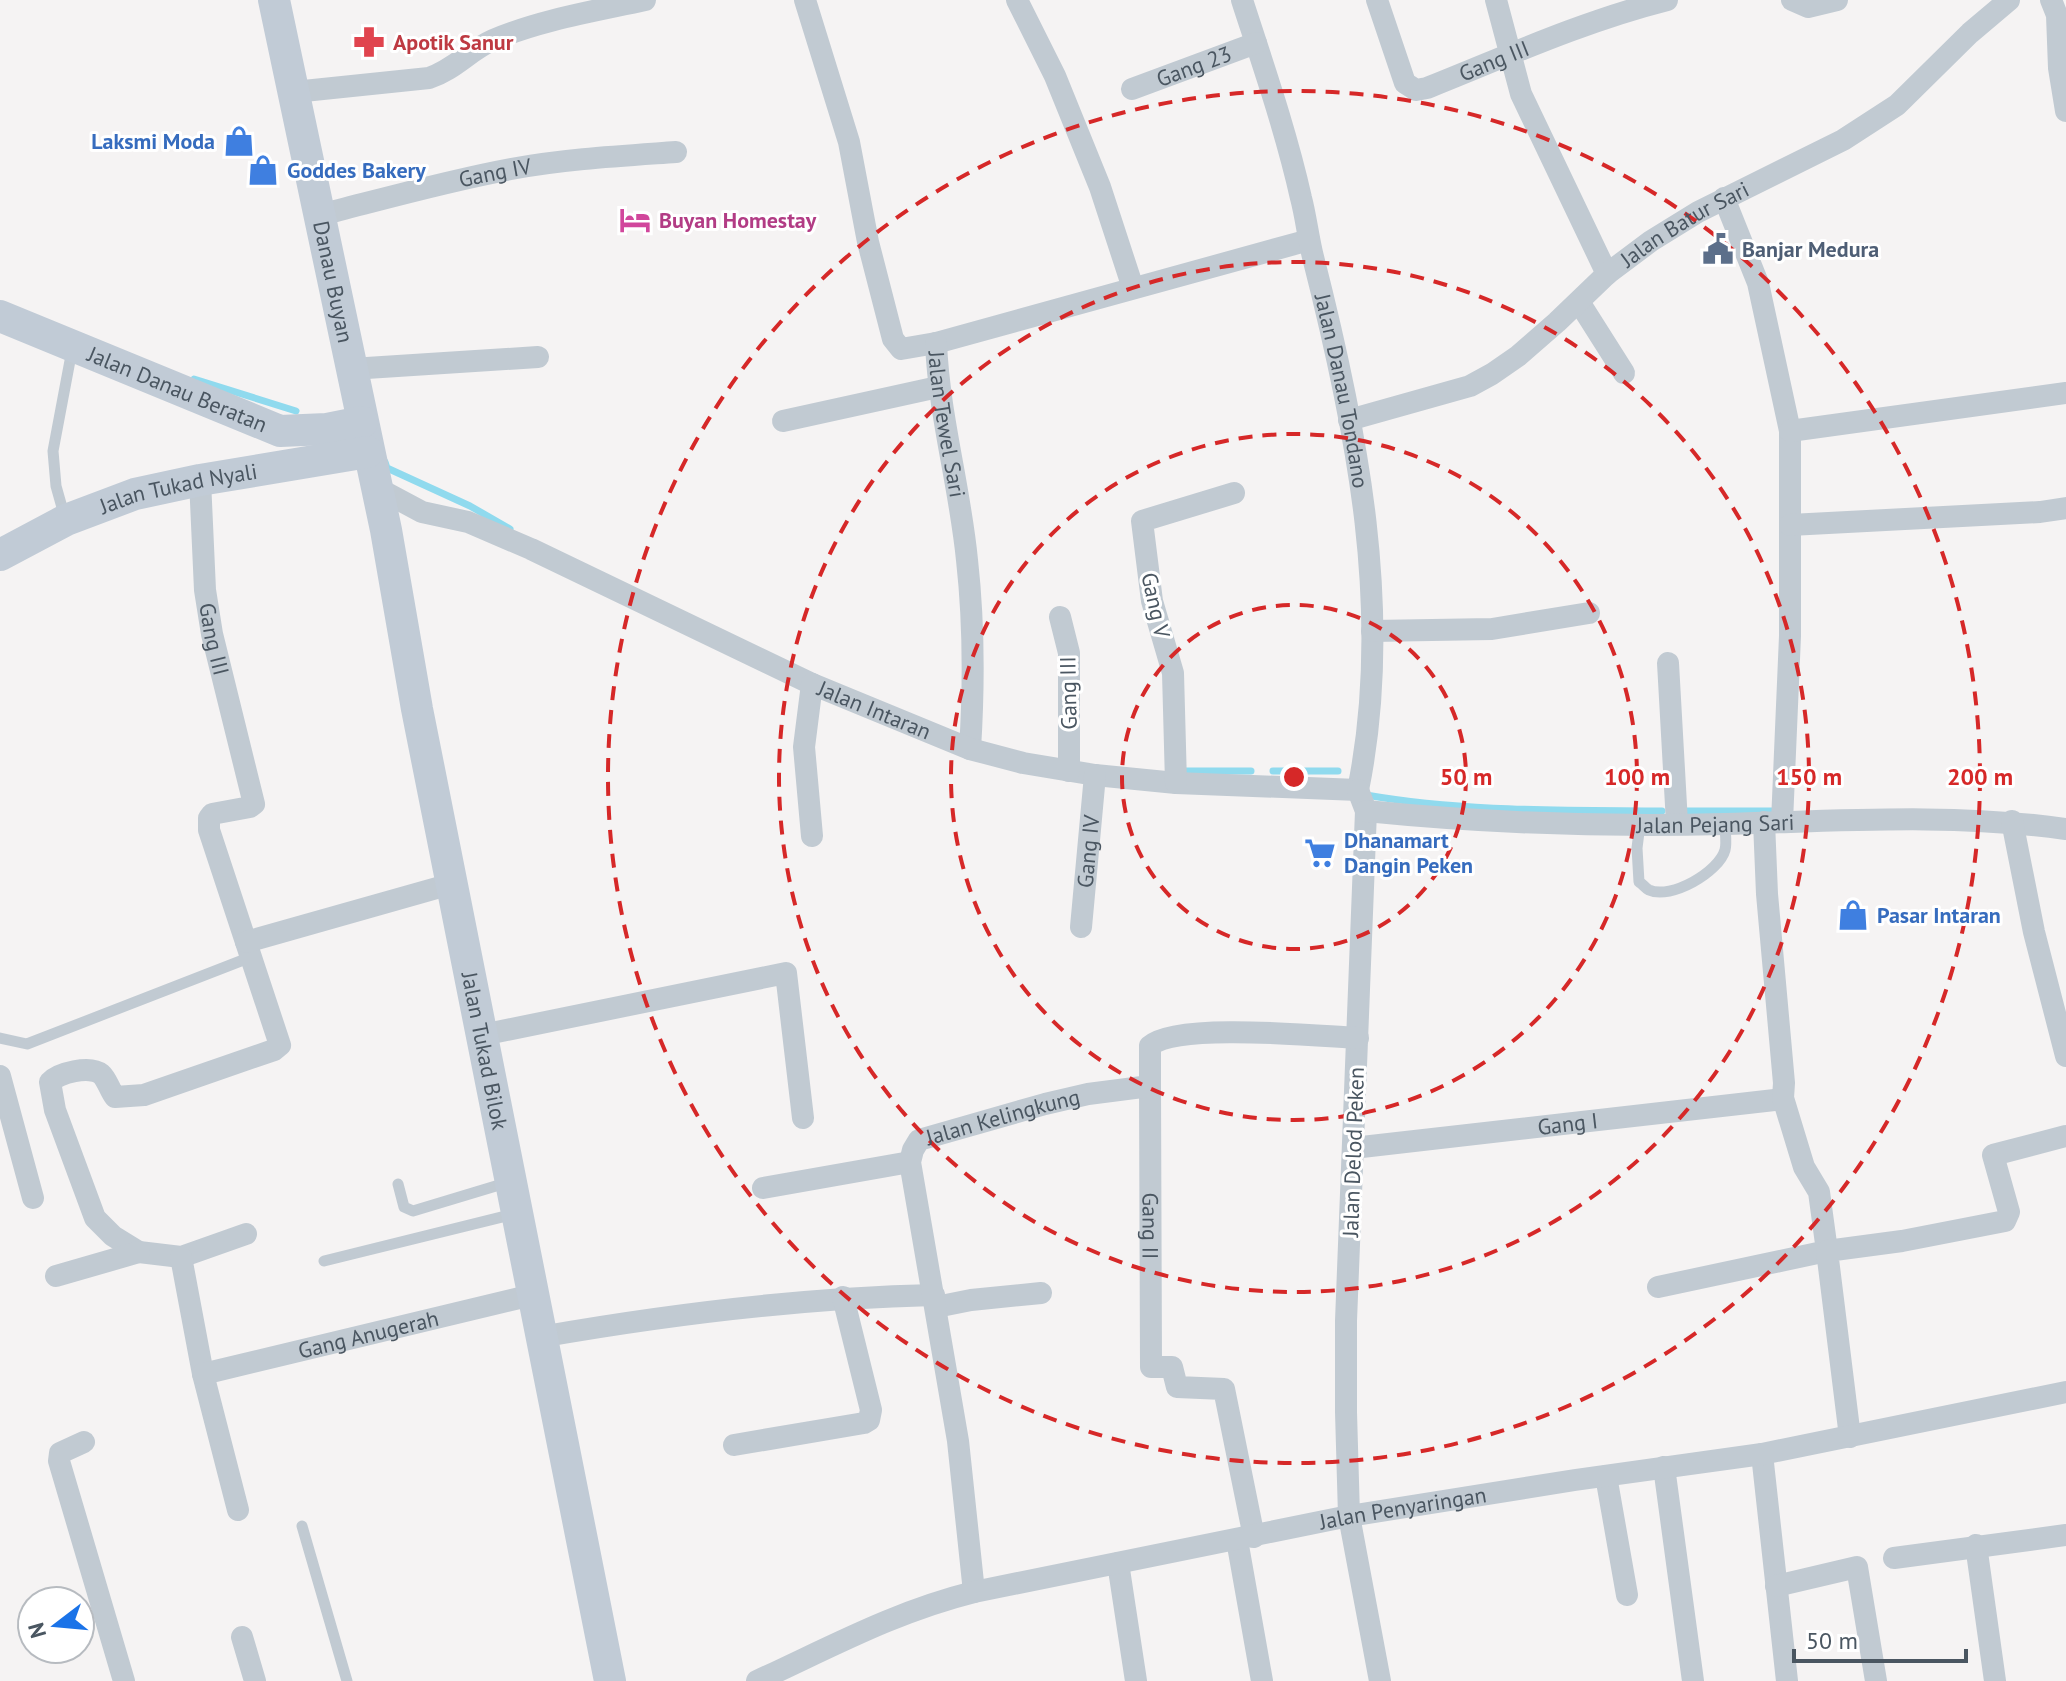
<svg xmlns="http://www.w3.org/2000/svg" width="2066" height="1681" font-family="'PT Sans',sans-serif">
  <rect width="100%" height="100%" fill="#f5f3f3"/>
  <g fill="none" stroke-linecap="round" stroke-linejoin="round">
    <!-- stream -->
    <g stroke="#90daee" stroke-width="7">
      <polyline points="194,379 296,411"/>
      <polyline points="385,462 387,468 470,506 510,529"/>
      <polyline points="1182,771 1251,771"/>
      <polyline points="1273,771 1338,771"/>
      <path d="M1365 791 1366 795C1464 812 1563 810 1662 811"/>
      <polyline points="1680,811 1773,811"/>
    </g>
    <!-- lane -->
    <g stroke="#c1cad2" stroke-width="11">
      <polyline points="65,518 56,486 53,451 72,350"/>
      <path d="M1640 824 1637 848 1639 882C1643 884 1645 888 1649 890 1671 900 1719 872 1725 850 1727 843 1725 832 1725 824"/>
      <polyline points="0,1038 27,1044 251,957"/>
      <polyline points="398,1184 404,1207 413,1211 509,1182"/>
      <polyline points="324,1261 514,1214"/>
      <polyline points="302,1526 347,1681"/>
    </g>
    <!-- street -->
    <g stroke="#c1cad2" stroke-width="22">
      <polyline points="805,0 849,142 868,242 893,339 901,349 936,343 1309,240"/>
      <polyline points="1017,0 1055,76 1100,187 1133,288"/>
      <path id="s1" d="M1242 0C1263 65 1286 131 1301 198 1306 217 1308 237 1313 257 1357 430 1394 613 1358 790"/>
      <path id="s2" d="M1377 0 1405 83 1416 90 1427 88C1507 56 1584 21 1667 0"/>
      <polyline points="1496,0 1521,94 1607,274"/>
      <polyline points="1792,0 1808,7 1837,0"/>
      <polyline points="2051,0 2057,15 2059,68 2066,111"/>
      <path id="s3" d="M1132 89 1256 43"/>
      <path d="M294 92 429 78C454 70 470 50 493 40 540 20 595 11 645 0"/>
      <polyline points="1724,198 1758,283 1790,431 1790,636 1782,822"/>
      <path id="s4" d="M320 215C383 199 446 181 511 169 565 159 620 156 676 152"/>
      <polyline points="1579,302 1624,373"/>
      <path id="s5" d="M936 343C939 416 960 487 967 560 974 623 974 686 970 749"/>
      <polyline points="351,369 538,357"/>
      <path id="s6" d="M1349 420 1470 386 1492 374 1518 356 1557 322 1607 274 1651 241 1698 212 1843 140 1897 105 1970 33 2009 0"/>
      <polyline points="783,421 938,387"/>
      <polyline points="1790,431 2066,393"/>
      <path id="s7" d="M200 480 205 590 212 634 254 804 250 807 212 814 209 818V830L280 1045 274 1050 144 1095 115 1097C110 1091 107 1079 101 1074 90 1065 58 1073 50 1082L55 1110 95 1218 113 1236 139 1252 181 1257 246 1234"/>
      <path id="s8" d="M377 488 422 512 468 522 531 549 812 684 970 749 1023 763 1095 775 1176 783 1358 790"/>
      <polyline points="1790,525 2040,512 2066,508"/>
      <polyline points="1060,617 1069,653 1069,771"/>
      <polyline points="1372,631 1492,629 1589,613"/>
      <polyline points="1668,663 1677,823"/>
      <polyline points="812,684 804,747 812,836"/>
      <polyline points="1176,783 1173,673 1152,601 1142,521 1234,493"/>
      <polyline points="1358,790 1366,811 1346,1321 1346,1412 1349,1516 1380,1681"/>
      <path id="s9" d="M1366 811C1485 823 1606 827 1725 824 1839 821 1953 813 2066 829"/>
      <polyline points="2012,821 2034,932 2066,1056"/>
      <path id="s10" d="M1081 927 1095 775"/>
      <polyline points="246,942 451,884"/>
      <polyline points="482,1035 786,973 803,1118"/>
      <polyline points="0,1076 33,1198"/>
      <path id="s11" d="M1150 1086 1151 1367H1172L1177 1387 1224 1389 1254 1537"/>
      <path id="s12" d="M1353 1148 1783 1099"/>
      <polyline points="763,1188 910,1162"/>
      <polyline points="181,1257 203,1374 238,1510"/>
      <polyline points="56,1276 139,1252"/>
      <polyline points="1658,1287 1827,1251 1819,1192 1804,1167 1783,1098 1784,1083 1767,894 1764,822"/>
      <polyline points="936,1307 971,1300 1041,1293"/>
      <path d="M540 1337C671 1314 801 1298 934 1295"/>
      <path id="s13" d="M203 1374 532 1295"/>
      <polyline points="1850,1437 1827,1251 1902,1241 2005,1221 2009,1212 1993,1155 2066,1136"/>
      <polyline points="84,1442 60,1453 59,1461 124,1681"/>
      <polyline points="734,1445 864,1423 869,1420 871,1410 843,1297"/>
      <polyline points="1762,1454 1787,1681"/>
      <polyline points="1664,1467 1693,1681"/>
      <polyline points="1606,1476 1627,1595"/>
      <polyline points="1237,1540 1262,1681"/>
      <polyline points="1976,1545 1995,1681"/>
      <polyline points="1894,1558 2066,1535"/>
      <polyline points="1118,1563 1136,1681"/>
      <polyline points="1776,1586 1857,1567 1876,1681"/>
      <path id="s14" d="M974 1592 958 1441 910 1162 913 1150 919 1140 1045 1104 1088 1094 1150 1086V1046C1175 1022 1318 1036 1358 1038"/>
      <polyline points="242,1637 255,1681"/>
      <path id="s15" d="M757 1681C831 1647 894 1612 974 1592L1349 1516 1575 1480 1762 1454 2066 1392"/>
    </g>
    <!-- secondary -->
    <g stroke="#c1cbd6" stroke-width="32">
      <path id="s16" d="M274 0 386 530 417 709 610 1681"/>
      <path id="s17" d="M0 316 280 431 327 429 362 422"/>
      <path id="s18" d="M0 555 66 520 135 494 200 480 368 452"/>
    </g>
  </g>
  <!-- distance rings -->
  <g fill="none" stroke="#d62828" stroke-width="4" stroke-dasharray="14 10">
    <circle cx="1294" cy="777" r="172"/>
    <circle cx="1294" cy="777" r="343"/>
    <circle cx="1294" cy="777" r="515"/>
    <circle cx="1294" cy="777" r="686"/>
  </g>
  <!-- icons -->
  <defs>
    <symbol id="pharmacy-bare" viewBox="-9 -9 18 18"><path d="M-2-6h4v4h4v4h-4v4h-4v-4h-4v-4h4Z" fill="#e0444e" stroke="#fff" stroke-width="2.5" paint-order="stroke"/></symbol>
    <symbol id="shop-bare" viewBox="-9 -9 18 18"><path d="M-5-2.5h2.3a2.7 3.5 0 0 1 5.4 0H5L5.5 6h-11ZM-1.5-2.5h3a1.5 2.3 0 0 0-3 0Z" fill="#3f7fe0" stroke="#fff" stroke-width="2.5" paint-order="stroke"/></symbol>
    <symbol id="hotel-bare" viewBox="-9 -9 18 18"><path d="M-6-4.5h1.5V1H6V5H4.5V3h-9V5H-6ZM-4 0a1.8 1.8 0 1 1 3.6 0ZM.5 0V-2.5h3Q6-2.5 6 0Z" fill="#d1479c" stroke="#fff" stroke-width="2.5" paint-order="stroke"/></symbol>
    <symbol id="civic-bare" viewBox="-9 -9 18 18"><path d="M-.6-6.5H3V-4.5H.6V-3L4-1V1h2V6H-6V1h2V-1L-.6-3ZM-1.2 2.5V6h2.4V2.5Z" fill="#5c6f8a" stroke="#fff" stroke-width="2.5" paint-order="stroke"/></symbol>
    <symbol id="supermarket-bare" viewBox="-9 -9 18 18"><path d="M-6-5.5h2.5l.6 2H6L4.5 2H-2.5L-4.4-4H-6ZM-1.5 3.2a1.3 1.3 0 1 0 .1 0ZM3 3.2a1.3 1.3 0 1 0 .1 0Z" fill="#3f7fe0" stroke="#fff" stroke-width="2.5" paint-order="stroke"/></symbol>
  </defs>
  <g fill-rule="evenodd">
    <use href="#pharmacy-bare" x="347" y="20" width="44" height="44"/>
    <use href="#shop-bare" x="217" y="119" width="44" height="44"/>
    <use href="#shop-bare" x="241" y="148" width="44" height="44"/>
    <use href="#hotel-bare" x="613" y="198" width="44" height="44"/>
    <use href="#civic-bare" x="1696" y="227" width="44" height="44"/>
    <use href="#supermarket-bare" x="1298" y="831" width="44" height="44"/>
    <use href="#shop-bare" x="1831" y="893" width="44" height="44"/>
  </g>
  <g text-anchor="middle" stroke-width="6" stroke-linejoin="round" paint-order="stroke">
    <!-- health labels -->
    <g font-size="22" font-weight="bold" fill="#be3a42" stroke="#fff" text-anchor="start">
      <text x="393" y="50">Apotik Sanur</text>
    </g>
    <!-- street labels -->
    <g font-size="22" fill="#4a5661" stroke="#fff">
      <text dy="8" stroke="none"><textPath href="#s2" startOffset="184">Gang III</textPath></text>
      <text dy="8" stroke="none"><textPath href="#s3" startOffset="66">Gang 23</textPath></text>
      <text dy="8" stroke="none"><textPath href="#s4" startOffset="180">Gang IV</textPath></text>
      <text dy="8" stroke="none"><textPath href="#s6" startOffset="396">Jalan Batur Sari</textPath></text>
      <text dy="8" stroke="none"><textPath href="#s16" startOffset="288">Danau Buyan</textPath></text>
      <text dy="8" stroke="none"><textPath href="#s17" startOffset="192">Jalan Danau Beratan</textPath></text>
      <text dy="8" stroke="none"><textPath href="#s1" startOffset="404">Jalan Danau Tondano</textPath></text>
      <text dy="8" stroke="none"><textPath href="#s5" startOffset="82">Jalan Tewel Sari</textPath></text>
      <text dy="8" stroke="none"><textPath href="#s18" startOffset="192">Jalan Tukad Nyali</textPath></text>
      <text transform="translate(1156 605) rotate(78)" y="8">Gang V</text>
      <text dy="8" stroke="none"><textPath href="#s7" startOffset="160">Gang III</textPath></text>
      <text transform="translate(1068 693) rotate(-91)" y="8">Gang III</text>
      <text dy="8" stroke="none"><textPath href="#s8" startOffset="546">Jalan Intaran</textPath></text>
      <text dy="8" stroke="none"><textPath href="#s9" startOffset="350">Jalan Pejang Sari</textPath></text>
      <text dy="8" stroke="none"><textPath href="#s10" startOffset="76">Gang IV</textPath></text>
      <text dy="8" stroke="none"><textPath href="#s16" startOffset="1072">Jalan Tukad Bilok</textPath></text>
      <text dy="8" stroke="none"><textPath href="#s14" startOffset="546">Jalan Kelingkung</textPath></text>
      <text dy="8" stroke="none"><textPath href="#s12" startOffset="216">Gang I</textPath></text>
      <text transform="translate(1353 1152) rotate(-88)" y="8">Jalan Delod Peken</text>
      <text dy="8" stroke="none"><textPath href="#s11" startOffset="140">Gang II</textPath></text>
      <text dy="8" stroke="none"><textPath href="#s13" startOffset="170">Gang Anugerah</textPath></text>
      <text dy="8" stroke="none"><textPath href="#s15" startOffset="672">Jalan Penyaringan</textPath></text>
    </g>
    <!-- shop labels -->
    <g font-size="22" font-weight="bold" fill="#366cbe" stroke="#fff" text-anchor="start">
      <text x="215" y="149" text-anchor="end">Laksmi Moda</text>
      <text x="287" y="178">Goddes Bakery</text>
      <text x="1344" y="848">Dhanamart<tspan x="1344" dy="25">Dangin Peken</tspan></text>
      <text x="1877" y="923">Pasar Intaran</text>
    </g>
    <!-- hotel labels -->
    <g font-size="22" font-weight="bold" fill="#b23c85" stroke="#fff" text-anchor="start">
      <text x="659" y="228">Buyan Homestay</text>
    </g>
    <!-- service labels -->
    <g font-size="22" font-weight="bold" fill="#4e5e75" stroke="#fff" text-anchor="start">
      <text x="1742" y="257">Banjar Medura</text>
    </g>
  </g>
  <circle cx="1294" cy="777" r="12" fill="#d62828" stroke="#fff" stroke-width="4"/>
  <g font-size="24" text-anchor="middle" font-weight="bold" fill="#d62828" stroke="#fff" stroke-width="6" stroke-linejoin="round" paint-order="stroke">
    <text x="1466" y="785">50 m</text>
    <text x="1637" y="785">100 m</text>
    <text x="1809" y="785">150 m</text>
    <text x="1980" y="785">200 m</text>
  </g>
  <!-- north arrow -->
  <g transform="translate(56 1625) rotate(254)"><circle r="38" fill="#ffffff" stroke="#b7bbc0" stroke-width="2"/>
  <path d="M0-6L14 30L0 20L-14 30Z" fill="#1a73e8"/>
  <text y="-12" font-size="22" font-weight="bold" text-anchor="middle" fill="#4a5661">N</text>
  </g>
  <!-- scale -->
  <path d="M1794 1649v12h172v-12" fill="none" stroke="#4a5661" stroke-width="4"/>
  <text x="1806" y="1649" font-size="24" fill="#4a5661" stroke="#ffffff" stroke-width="6" paint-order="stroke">50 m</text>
</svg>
